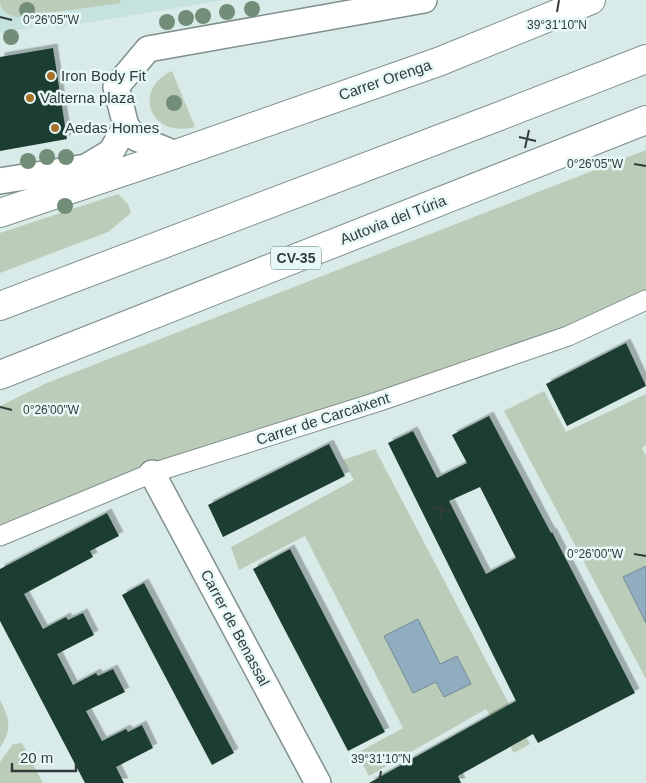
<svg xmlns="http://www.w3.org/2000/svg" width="646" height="783" font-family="Arial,sans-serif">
  <defs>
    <filter id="shadow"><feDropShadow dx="4.5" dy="-4.5" stdDeviation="0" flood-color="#0004"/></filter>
  </defs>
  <rect width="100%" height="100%" fill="#d8ebe9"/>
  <!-- built -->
  <polygon fill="#c5e2df" points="0,0 224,0 56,28 54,24 0,33"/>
  <!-- green -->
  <g fill="#bbccb8">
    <path d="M0 0H120L121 3 18 17C7 15 0 11 0 0Z"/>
    <path d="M172 71 195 127C149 139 132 89 172 71Z"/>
    <polygon points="646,150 646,303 431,386 0,536 0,406 47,383"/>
    <polygon points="118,194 128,204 131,213 108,232 0,273 0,233"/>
    <polygon points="544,391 566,432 646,394 646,445 642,448 646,456 646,679 504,411"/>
    <polygon points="375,449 530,744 514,753 486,709 369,776 357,753 403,728 305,536 239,570 231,547 354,480 343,460"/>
    <path d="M0 700C10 720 12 729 0 748Z"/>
    <polygon points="22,743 43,783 0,783 0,762 13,744"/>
  </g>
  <!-- water -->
  <g fill="#90adc0" stroke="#748b98">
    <polygon points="646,566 646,623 623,577"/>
    <polygon points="418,619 440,664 457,656 471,684 444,697 436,682 413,693 384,636"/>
  </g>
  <!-- building -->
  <g fill="#1e3d30" fill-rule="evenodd" filter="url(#shadow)">
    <polygon points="53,48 67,139 0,151 0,57"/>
    <polygon points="626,343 646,386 567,426 546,384"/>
    <path d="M489 416 551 533 552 532 635 693 538 743 533 734 458 776 461 783H369L516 701 388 443 413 431 437 478 467 463 452 435ZM480 487 516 558 486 574 449 501Z"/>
    <polygon points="329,444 345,476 223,537 208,505"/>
    <polygon points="107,513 119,536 90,551 93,557 24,594 43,629 66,617 68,620 83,613 94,635 57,654 73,685 96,673 98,676 113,669 125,692 86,711 102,741 126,729 128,732 142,725 153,748 116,767 124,783 85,783 0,621 0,569"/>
    <polygon points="290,549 385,732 348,751 253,569"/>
    <polygon points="144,583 234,753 212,765 122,595"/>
  </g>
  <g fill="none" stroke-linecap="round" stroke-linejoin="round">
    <defs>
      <polyline id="pedestrian" points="0,536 152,473 377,402 568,336 646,300"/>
      <g id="minor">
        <polyline points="176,154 136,138 126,126 116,87 148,49 424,0"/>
        <polyline points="0,181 86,167 111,152 126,126"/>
        <polyline points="152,473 318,783"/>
      </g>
      <polyline id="tertiary" points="0,213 176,154 438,62 591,0"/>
      <g id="trunk">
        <polyline points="0,306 492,119 646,59"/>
        <polyline points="0,375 646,120"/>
      </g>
    </defs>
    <!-- pedestrian casing -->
    <use href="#pedestrian" stroke="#7f908f" stroke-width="21"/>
    <!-- minor casing -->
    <use href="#minor" stroke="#7f908f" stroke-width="28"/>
    <!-- tertiary casing -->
    <use href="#tertiary" stroke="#7f908f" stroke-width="30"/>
    <!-- trunk casing -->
    <use href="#trunk" stroke="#7f908f" stroke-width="30"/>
    <!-- pedestrian -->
    <use href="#pedestrian" stroke="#fff" stroke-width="19"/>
    <!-- minor -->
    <use href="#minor" stroke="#fff" stroke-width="25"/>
    <!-- tertiary -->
    <use href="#tertiary" stroke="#fff" stroke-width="28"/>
    <!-- trunk -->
    <use href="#trunk" stroke="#fff" stroke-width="28"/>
  </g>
  <!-- trees -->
  <g fill="#728d78">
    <circle cx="252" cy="9" r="8"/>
    <circle cx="27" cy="10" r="8"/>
    <circle cx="227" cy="12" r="8"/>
    <circle cx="203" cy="16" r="8"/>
    <circle cx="186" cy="18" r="8"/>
    <circle cx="167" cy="22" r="8"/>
    <circle cx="11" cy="37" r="8"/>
    <circle cx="174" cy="103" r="8"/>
    <circle cx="47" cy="157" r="8"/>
    <circle cx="66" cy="157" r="8"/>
    <circle cx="28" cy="161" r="8"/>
    <circle cx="65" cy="206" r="8"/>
  </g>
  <!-- ticks -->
  <path fill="none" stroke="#343c3b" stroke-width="2" d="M557 12 559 0M0 17 12 20M519 137 536 141M525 148 529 130M634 164 646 166M0 407 12 410M433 507 450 511M440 518 444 501M634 554 646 556M379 783 381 771"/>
  <!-- markers -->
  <g fill="#a5712a" stroke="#e6f9f7" stroke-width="2">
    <circle cx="51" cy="76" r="5"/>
    <circle cx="30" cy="98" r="5"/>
    <circle cx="55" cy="128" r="5"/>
  </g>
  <g text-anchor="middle" stroke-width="5" stroke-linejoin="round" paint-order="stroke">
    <!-- shield labels -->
    <rect fill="#e6f9f7" stroke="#697573" stroke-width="1" x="271" y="246.5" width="50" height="23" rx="4"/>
    <g font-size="14" font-weight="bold" fill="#343c3b">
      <text x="296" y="263">CV-35</text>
    </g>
    <!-- poi labels -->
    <g font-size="15" fill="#343c3b" stroke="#e6f9f7" text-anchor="start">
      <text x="61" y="81">Iron Body Fit</text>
      <text x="40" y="103">Valterna plaza</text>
      <text x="65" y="133">Aedas Homes</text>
    </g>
    <!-- street labels -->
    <g font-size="15" fill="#343c3b" stroke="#e6f9f7">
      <text transform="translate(385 80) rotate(-19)" y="5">Carrer Orenga</text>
      <text transform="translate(393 220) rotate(-21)" y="5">Autovia del Túria</text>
      <text transform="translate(323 419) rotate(-18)" y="5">Carrer de Carcaixent</text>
      <text transform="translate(235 628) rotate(62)" y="5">Carrer de Benassal</text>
    </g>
  </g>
  <g font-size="12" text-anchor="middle" fill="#343c3b" stroke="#e6f9f7" stroke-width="5" stroke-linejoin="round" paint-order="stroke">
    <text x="51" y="24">0°26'05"W</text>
    <text x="557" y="29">39°31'10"N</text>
    <text x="595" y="168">0°26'05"W</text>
    <text x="51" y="414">0°26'00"W</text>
    <text x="595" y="558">0°26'00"W</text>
    <text x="381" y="763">39°31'10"N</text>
  </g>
  <!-- scale -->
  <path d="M12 763v8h64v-8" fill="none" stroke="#343c3b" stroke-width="2.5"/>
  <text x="20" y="763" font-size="15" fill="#343c3b" stroke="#e6f9f7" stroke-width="4" paint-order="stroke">20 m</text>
</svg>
